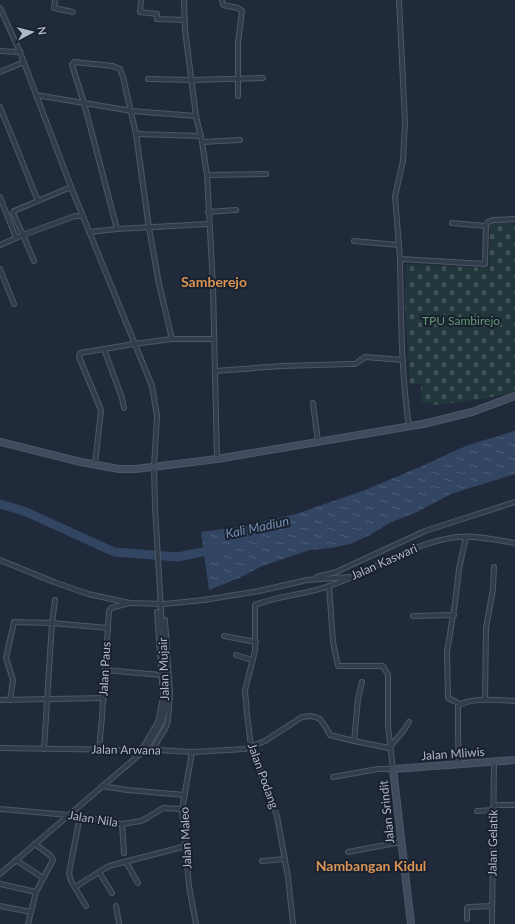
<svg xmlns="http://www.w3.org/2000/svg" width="515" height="924" font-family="Lato,sans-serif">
  <defs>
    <pattern id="cemetery-stones" width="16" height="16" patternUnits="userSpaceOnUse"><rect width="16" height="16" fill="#22373b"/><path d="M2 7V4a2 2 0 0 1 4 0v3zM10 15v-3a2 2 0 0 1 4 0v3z" fill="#405256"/></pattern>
    <pattern id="water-ripples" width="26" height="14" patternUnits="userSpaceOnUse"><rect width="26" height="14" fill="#324563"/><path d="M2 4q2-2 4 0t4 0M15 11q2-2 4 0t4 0" fill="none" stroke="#4d5e78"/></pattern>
  </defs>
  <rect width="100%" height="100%" fill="#202a3a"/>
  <!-- cemetery -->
  <polygon fill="url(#cemetery-stones)" points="490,222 515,223 515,392 482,399 438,405 421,402 421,384 410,384 405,306 406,264 489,268"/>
  <!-- water -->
  <polygon fill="url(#water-ripples)" points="515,431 515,474 451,494 415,513 389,523 370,535 350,544 331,548 310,550 262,566 239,578 209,590 201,532 244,526 296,514 365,490 422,466 468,445"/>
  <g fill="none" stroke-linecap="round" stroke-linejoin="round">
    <!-- river -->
    <polyline stroke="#324563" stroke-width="9" points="0,504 24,511 114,552 178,557 216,549"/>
    <defs>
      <g id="street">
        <polyline points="55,0 54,8 73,12"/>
        <polyline points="141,0 140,12 157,14 157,19 185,20"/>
        <polyline points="184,0 185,30 196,116 202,142 207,175 213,286 217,459"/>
        <polyline points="222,0 223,5 238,8 242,11 238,43 238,96"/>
        <polyline points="399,0 405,122 403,161 395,196 400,259 485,264 486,226 488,222 493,220 515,219"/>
        <polyline points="0,8 20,52 71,187 152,386 157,416 154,467 155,507 166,695 165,709 162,722 146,749 0,874"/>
        <polyline points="0,51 20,52"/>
        <polyline points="0,72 24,62"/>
        <polyline points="148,79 192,80 263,78"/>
        <polyline points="36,95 132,111 196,116"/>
        <polyline points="0,107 38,201"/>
        <polyline points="136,134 201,136"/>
        <polyline points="202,142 240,140"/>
        <polyline points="207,175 266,174"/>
        <polyline points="0,197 16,238"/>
        <polyline points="208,212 236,210"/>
        <polyline points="452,223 486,226"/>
        <polyline points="117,229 84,103 72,65 74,62 113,66 120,69 123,77 136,134 149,228 159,284 172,339"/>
        <polyline points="89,232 117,229 208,224"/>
        <polyline points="354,241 398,245"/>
        <polyline points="0,245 23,235 13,213 14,211 71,187"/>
        <path d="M400 259C401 315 401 372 409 427"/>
        <polyline points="34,261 23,235 75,216 82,216"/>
        <polyline points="0,269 14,304"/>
        <polyline points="104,349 122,398 124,408"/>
        <polyline points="215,371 282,366 350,364 355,364 365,357 403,360"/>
        <polyline points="313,403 318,442"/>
        <polyline points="95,465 101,410 79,357 80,353 134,344 172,339 214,339"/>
        <polyline points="0,560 54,582 88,594 130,603 164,604 204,600 259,591 307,580 349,577"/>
        <polyline points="317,577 336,572 425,531 515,502"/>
        <polyline points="329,586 333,642 338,666 383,666 388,675 388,726 393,769 378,769 333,777"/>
        <polyline points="413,616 454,615"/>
        <polyline points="224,636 256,642"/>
        <polyline points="236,655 252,660"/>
        <polyline points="105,670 161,675"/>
        <polyline points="0,700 104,698"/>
        <polyline points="10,700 13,680 6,658 14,622 52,623 55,600"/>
        <polyline points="485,700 486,628 493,589 494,567"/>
        <polyline points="460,704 448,698 447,652 455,603 459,569 466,537"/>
        <polyline points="354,741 358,699 362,682"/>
        <polyline points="0,748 125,750 142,749 192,752 245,749 265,741 302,717 310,716 315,717 320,719 325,726 330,735 354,741 389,748"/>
        <polyline points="389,748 404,730 409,722"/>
        <polyline points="44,749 52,623 108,628"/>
        <polyline points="99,749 102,717 109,611 111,608 129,603"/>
        <polyline points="142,749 158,722 160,714 163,695 157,612"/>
        <polyline points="153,749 166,727 168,720 170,694 165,620"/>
        <polyline points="192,752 182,809 189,886 196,924"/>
        <path d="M459 765 458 734V706C469 697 501 700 515 701"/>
        <polyline points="102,786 127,790 185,795"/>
        <polyline points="494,805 514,805"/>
        <polyline points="0,809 80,816 122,824 141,821 147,818 163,808 182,809"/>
        <polyline points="477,811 494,810"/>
        <polyline points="80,816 69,873 71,881 86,906"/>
        <polyline points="122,824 124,853"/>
        <polyline points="348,852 401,842"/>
        <polyline points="16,860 43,878"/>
        <polyline points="262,861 285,859"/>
        <polyline points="126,862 138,883"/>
        <polyline points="99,872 112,893"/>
        <polyline points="0,884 36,892"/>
        <polyline points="75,887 109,866 186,846"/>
        <polyline points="0,906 31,912"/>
        <polyline points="116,906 119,924"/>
        <polyline points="467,919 467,908 468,907 492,906"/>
        <polyline points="28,924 36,892 53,860 51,856 35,844"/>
        <path d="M293 924 288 877 277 816 251 747 247 714 245 690 255 651V605C279 595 306 595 329 586 373 571 410 543 457 537 476 535 497 540 515 543"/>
        <polyline points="492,924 494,762"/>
      </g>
      <g id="secondary">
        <polyline points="0,442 81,462 119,469 136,469 217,459 423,424 472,412 515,396"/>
        <polyline points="411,924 393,769 515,760"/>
      </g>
    </defs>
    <!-- street casing -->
    <use href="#street" stroke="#4e5765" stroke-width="6"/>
    <!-- secondary casing -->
    <use href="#secondary" stroke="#4e5765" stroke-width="8"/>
    <!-- street -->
    <use href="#street" stroke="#333c4a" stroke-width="4"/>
    <!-- secondary -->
    <use href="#secondary" stroke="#414b5e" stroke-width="6"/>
  </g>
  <g text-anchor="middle" stroke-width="4" stroke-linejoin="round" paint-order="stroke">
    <!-- park labels -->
    <g font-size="12" fill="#649972" stroke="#19212f">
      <text x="461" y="325">TPU Sambirejo</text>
    </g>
    <!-- street labels -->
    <g font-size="12" fill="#aeb7c7" stroke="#19212f">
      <text transform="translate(384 562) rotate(-24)" y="4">Jalan Kaswari</text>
      <text transform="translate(105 669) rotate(-87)" y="4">Jalan Paus</text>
      <text transform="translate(164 669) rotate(-92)" y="4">Jalan Mujair</text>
      <text transform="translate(126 750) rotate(1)" y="4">Jalan Arwana</text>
      <text transform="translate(453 754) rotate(-4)" y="4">Jalan Mliwis</text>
      <text transform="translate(263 776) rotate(70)" y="4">Jalan Podang</text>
      <text transform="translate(387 812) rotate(-96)" y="4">Jalan Srindit</text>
      <text transform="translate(93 819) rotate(9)" y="4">Jalan Nila</text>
      <text transform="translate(186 838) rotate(-93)" y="4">Jalan Maleo</text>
      <text transform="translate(493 843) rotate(-89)" y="4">Jalan Gelatik</text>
    </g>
    <!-- water labels -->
    <g font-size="13" font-style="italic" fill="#748cb1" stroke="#19212f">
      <text transform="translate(257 527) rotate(-12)" y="5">Kali Madiun</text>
    </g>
    <!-- quarter labels -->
    <g font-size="14" font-weight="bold" fill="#da9456" stroke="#19212f">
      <text x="214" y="287">Samberejo</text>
      <text x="371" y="871">Nambangan Kidul</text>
    </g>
  </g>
  <!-- north arrow -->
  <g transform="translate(32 32) rotate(83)" stroke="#19212f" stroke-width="3" paint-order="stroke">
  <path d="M0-3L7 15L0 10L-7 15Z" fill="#aeb7c7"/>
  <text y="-6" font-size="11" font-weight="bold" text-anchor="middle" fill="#aeb7c7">N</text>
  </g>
</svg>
